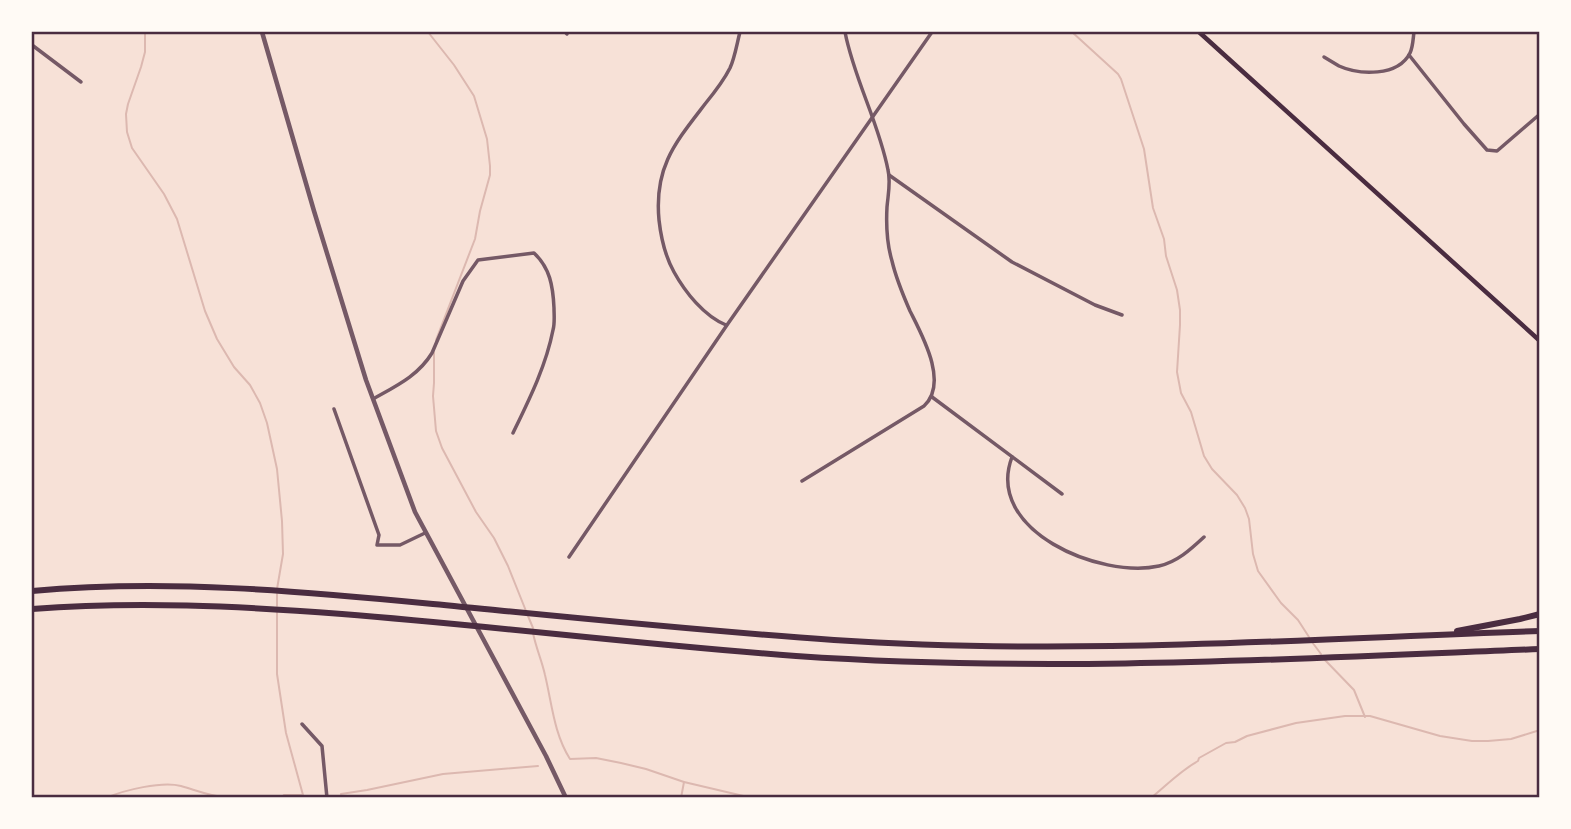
<svg xmlns="http://www.w3.org/2000/svg" width="1571" height="829" font-family="Roboto,sans-serif">
  <rect width="100%" height="100%" fill="#f7e1d7"/>
  <g fill="none" stroke-linecap="round" stroke-linejoin="round">
    <!-- stream -->
    <g stroke="#dcb8b0" stroke-width="2">
      <polyline points="145,32 145,52 141,67 128,104 126,114 127,132 132,148 164,194 177,219 205,311 217,339 234,367 250,385 260,403 267,423 277,469 282,521 283,554 277,589"/>
      <polyline points="428,32 454,65 474,96 487,139 490,166 490,175 480,211 475,239 436,340"/>
      <polyline points="1072,32 1118,74 1121,79 1144,149 1153,208 1164,239 1166,256 1177,290 1180,310 1180,325 1177,372 1181,393 1191,412 1204,456 1212,469 1237,495 1245,508 1249,519 1253,554 1258,571 1281,603 1298,620 1309,637"/>
      <polyline points="434,352 434,383 433,396 436,431 442,448 476,512 494,538 508,566 526,611"/>
      <polyline points="277,594 277,606"/>
      <polyline points="277,612 277,674 286,733 303,795 284,795 281,798"/>
      <polyline points="528,616 533,628"/>
      <path d="M533 633C536 648 542 661 545 675 552 704 554 734 570 759L596 758 621 763 646 769 684 782 752 798"/>
      <polyline points="1312,642 1321,654"/>
      <polyline points="1324,659 1354,690 1365,717"/>
      <polyline points="341,794 367,790 443,774 538,766"/>
      <path d="M106 798C124 790 162 781 181 786 198 791 212 797 229 798"/>
      <polyline points="681,798 684,782"/>
      <path d="M1151 798C1167 785 1180 771 1198 761L1199 758 1226 743 1235 742 1247 736 1296 723 1345 716H1370L1440 736 1472 741H1488L1511 739 1540 730"/>
    </g>
    <!-- minor -->
    <g stroke="#755966" stroke-width="3.5">
      <polyline points="565,32 567,34"/>
      <polyline points="32,45 81,82"/>
      <polyline points="1409,55 1464,124 1487,150 1497,151 1540,114"/>
      <path d="M1324 57C1329 60 1334 63 1339 66 1359 75 1398 77 1410 53 1413 47 1413 39 1414 32"/>
      <polyline points="889,175 1012,262 1095,305 1122,315"/>
      <path d="M726 325C704 316 685 292 674 272 665 256 661 238 659 220 654 167 675 143 705 104 714 93 724 80 730 68 735 57 737 43 740 32"/>
      <polyline points="932,397 1062,494"/>
      <path d="M373 399C396 386 418 376 432 353L463 281 478 260 534 253C550 268 553 286 554 308 554 315 555 323 553 330 546 366 529 400 513 433"/>
      <polyline points="334,409 379,535 377,545 400,545 425,533"/>
      <path d="M1012 457C984 531 1101 579 1159 566 1177 562 1190 550 1204 537"/>
      <path d="M802 481 924 406C949 383 922 335 910 311 903 295 896 278 892 261 887 244 886 225 887 207 888 195 891 182 888 170 879 123 854 79 845 32"/>
      <polyline points="569,557 727,325 932,32"/>
      <polyline points="302,724 322,746 327,798"/>
    </g>
    <!-- tertiary -->
    <polyline stroke="#755966" stroke-width="4.5" points="262,32 314,211 366,380 415,512 546,756 566,798"/>
    <!-- secondary -->
    <polyline stroke="#4a2c40" stroke-width="4.5" points="1199,32 1540,341"/>
    <!-- motorway -->
    <g stroke="#4a2c40" stroke-width="6">
      <path d="M32 591C166 579 300 591 433 604 567 617 700 631 834 640 1069 656 1305 639 1540 631"/>
      <path d="M32 609C135 601 239 606 342 614 494 626 645 645 796 656 1044 673 1292 659 1540 649"/>
      <polyline points="1457,631 1520,619 1540,614"/>
    </g>
  </g>
  <!-- border -->
  <rect width="1571" height="829" fill="none" stroke="#fffaf5" stroke-width="66"/>
  <rect x="33" y="33" width="1505" height="763" fill="none" stroke="#4a2c40" stroke-width="2.5"/>
</svg>
